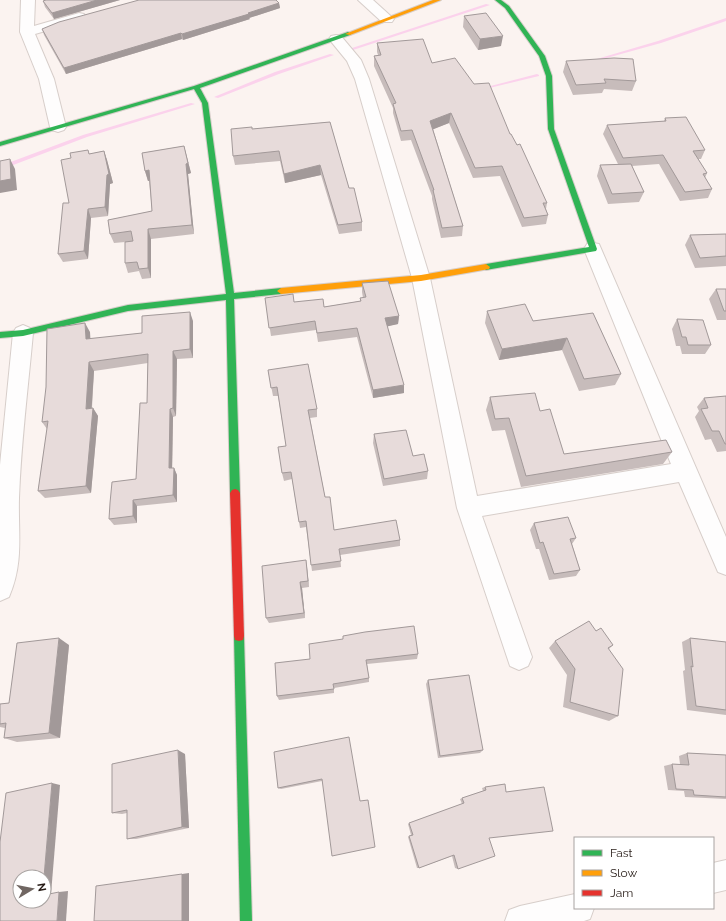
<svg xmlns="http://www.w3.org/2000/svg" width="726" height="921" font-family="Raleway,sans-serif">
  <rect width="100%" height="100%" fill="#fbf3f0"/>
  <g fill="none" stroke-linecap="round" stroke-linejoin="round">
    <!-- stream -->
    <g fill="#fbd2ec" fill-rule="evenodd">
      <polygon points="486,4 490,5 353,50 349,49"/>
      <polygon points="726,18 726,21 661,43 592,62 590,61 658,41"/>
      <polygon points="330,54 334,55 279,74 218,98 214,97 275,72"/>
      <polygon points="537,74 539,75 539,76 481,90 479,89"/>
      <polygon points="191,103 195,104 87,137 0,170 0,166 83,135"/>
    </g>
    <defs>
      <g id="street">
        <polygon points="21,0 35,0 34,26 79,13 84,14 86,17 84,20 35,34 54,79 66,127 64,130 58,132 52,130 50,127 39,79 20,32"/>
        <polygon points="358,0 373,0 394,19 392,22 382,22"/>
        <polygon points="336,35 341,36 361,60 369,79 430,278 477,496 671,464 584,249 587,244 593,243 599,244 726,537 726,575 718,572 679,482 482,516 532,657 528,666 519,670 510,666 457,508 412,278 355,79 347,61 329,39 331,36"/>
        <path d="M23 325 30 328 33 333C28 388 21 443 19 498 18 534 24 562 9 597L0 601V465L13 333 16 328Z"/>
        <polygon points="726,860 726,890 713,893 713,863"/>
        <polygon points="575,894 575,908 594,908 590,919 584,921 505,921 509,910 520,906"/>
      </g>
      <g id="fast">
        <polygon points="495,0 501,0 509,6 545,56 552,76 554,129 597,249 596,251 486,270 482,267 486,264 589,247 548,129 546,76 539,56 505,8"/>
        <polygon points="348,32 351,34 350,35 200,88 208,103 234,293 281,288 285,291 281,294 234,299 240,493 238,496 235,497 232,496 230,493 226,300 128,311 23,336 0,338 0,332 23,330 128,305 226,294 202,103 194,89 0,146 0,142 194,86"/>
        <polygon points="239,631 243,632 244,636 252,921 240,921 234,636 235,632"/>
      </g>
      <g id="slow">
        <polygon points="433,0 441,0 350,35 345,34"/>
        <polygon points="486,264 490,267 489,269 421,281 281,294 277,291 281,288 421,275"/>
      </g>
      <polygon id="jam" points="235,489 238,490 240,493 244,636 243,640 239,641 235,640 234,636 230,493 232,490"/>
    </defs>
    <!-- street casing -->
    <use href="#street" stroke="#d7ceca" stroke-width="2"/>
    <!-- fast casing -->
    <use href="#fast" stroke="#d7ceca" stroke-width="2"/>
    <!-- slow casing -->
    <use href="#slow" stroke="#d7ceca" stroke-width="2"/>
    <!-- jam casing -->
    <use href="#jam" stroke="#d7ceca" stroke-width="2"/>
    <!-- street -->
    <use href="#street" fill="#fefdfd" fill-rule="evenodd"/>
    <!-- fast -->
    <use href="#fast" fill="#30b455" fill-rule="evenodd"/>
    <!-- slow -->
    <use href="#slow" fill="#ff9f0a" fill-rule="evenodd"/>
    <!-- jam -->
    <use href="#jam" fill="#e5322d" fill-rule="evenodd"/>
  </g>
  <!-- wall -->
  <g fill="#c7bcbb">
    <polygon points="46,0 120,0 54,19 45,7 43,1"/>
    <polygon points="279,3 280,8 249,18 250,19 183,40 182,39 66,74 44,35 42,29"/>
    <polygon points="464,16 501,46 478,50 463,27"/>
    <polygon points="377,43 432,63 510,134 517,145 547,203 546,209 548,215 546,224 522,227 500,176 473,178 449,123 433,129 463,226 462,236 441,238 432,199 432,196 411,140 401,141 393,113 393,108 374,66 374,56 378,55 377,52"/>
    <polygon points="566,61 636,81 632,91 604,89 602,93 573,95 563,72"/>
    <polygon points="665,118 705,150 701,159 698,159 707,173 705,178 712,189 708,198 680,201 659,164 632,166 644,192 639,202 608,204 597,176 600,165 618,164 603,134 607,125 664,121"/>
    <polygon points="330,122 349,188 362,222 362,231 339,234 321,175 285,183 280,161 235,165 233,156 252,129"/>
    <polygon points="184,146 191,173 188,174 194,234 151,239 151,278 142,279 139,271 128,273 125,263 125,242 114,243 110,234 108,220 152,211 149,181 148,181 145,171 142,153"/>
    <polygon points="88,150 89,154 104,151 107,160 113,183 110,184 108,216 91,218 88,259 63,262 58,254 69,203 71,158"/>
    <polygon points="726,234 726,266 695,268 685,245 690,235"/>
    <polygon points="362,283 399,316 398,324 387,326 404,393 373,398 357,337 318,342 316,330 271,336 265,298 324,307 360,301 360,298 363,298 362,292"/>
    <polygon points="716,289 726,289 726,320 717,320 709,299"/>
    <polygon points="487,311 533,321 593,313 621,374 615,385 579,391 562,350 499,360 485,323"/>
    <polygon points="677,319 711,345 705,354 682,354 680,346 676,346 672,329"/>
    <polygon points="193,321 193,358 177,359 176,416 173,417 172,468 174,468 177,475 177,502 137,506 137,523 114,525 109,519 136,479 147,403 148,363 94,371 92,408 93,408 98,416 91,493 45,498 38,491 47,429 42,422 90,332 90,339 142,333"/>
    <polygon points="268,370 317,409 317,417 310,418 325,497 334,530 400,540 400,546 340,555 341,567 312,571 306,527 300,528 292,479 284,481 282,473 286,446 278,396 273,396"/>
    <polygon points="726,396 726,451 717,452 711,439 705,440 695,417 699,411 697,407 704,398"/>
    <polygon points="490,397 540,411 564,454 672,452 663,464 521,487 505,430 492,431 486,410"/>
    <polygon points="374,434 413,456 428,471 427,479 383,486 373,443"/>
    <polygon points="534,523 576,538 572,544 580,570 576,576 549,580 539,549 536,549 530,530"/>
    <polygon points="306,560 309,587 302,588 305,618 269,623 266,618"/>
    <polygon points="596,631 613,645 609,649 618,716 609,721 563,707 567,675 549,648 555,641"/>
    <polygon points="690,638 726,642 726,715 687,710 683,671 685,670 682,642"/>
    <polygon points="69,645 60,738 17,742 4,738 5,728 0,727 0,704 9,703"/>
    <polygon points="418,654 417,659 367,664 369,678 369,682 334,688 334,693 279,700 277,696 275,663"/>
    <polygon points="428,680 483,750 480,753 438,758 426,684"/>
    <polygon points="274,752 360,801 375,847 322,781 281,789 278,788"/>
    <polygon points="687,753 726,755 726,799 685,797 684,791 668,790 664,766 672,764 680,764 679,756"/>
    <polygon points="185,754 189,828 136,839 127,839 127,813 122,814 112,813"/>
    <polygon points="505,784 489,838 458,869 455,868 452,856 419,868 417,868 408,837 411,835 408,824 462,804 460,799 483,791 482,788 485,787"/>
  </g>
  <!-- shaded-wall -->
  <g fill="#a29999">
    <polygon points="97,0 120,0 54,19 52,13"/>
    <polygon points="279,3 280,8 249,18 250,19 183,40 182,34"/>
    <polygon points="181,33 182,39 66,74 64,68"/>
    <polygon points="503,36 501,46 478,50 480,39"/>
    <polygon points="451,113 449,123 429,131 430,121"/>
    <polygon points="184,146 191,173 188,174 194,234 192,225"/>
    <polygon points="104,151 107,160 113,183 110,184 108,216 105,207"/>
    <polygon points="10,159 15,169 17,190 0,193 0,181"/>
    <polygon points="320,165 321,175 285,183 284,174"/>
    <polygon points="149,170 152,180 148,181 145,171"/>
    <polygon points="88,209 91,218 88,259 84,251"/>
    <polygon points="148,229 151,239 151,278 148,268"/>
    <polygon points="190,312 193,321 193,358 190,349"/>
    <polygon points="399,316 398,324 385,327 385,318"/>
    <polygon points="85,323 90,332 91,348 86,339"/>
    <polygon points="567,338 562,350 499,360 502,349"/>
    <polygon points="173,351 177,359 176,416 173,408"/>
    <polygon points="89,362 94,371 91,417 86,409"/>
    <polygon points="404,385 404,393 373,398 373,390"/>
    <polygon points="93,408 98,416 91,493 86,486"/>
    <polygon points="170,409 173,417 172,475 169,468"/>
    <polygon points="174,468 177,475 177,502 173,495"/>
    <polygon points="133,500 137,506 137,523 133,516"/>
    <polygon points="306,560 307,567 309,587 308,581"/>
    <polygon points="300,582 302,588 305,618 304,613"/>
    <polygon points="59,638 69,645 60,738 49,733"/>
    <polygon points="178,750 185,754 189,828 182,827"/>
    <polygon points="52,783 60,785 51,894 44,895 44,877"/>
    <polygon points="189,873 189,921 182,921 182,874"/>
    <polygon points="68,891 66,921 57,921 59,892"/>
  </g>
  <!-- building -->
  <g fill="#e7dbda" stroke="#a29999">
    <polygon points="46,0 97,0 52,13 43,1"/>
    <polygon points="139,0 276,0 279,3 248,13 249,14 182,34 181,33 64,68 42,29 59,22"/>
    <polygon points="486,13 503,36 480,39 464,16"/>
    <polygon points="423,39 432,63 455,58 474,84 489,83 510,134 511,134 517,145 520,144 547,203 543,203 548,215 524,218 502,166 475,168 451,113 430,121 463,226 442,228 433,190 434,190 412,130 401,131 393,104 396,103 374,56 381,55 377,43"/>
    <polygon points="614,58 633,59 636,81 604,79 606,83 576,85 566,61"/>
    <polygon points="686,117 705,150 693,151 707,173 703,174 712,189 685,192 663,155 623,158 607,125 666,121 665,118"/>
    <polygon points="330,122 349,188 354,188 362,222 338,225 320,165 284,174 279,151 233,156 231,129 252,127 252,129"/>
    <polygon points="184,146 188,163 186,164 192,225 148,229 148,268 139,269 137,262 125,263 125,242 133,241 131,231 110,234 108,220 152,211 149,170 145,171 142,153"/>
    <polygon points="88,150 89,154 104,151 109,174 107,175 105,207 88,209 84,251 58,254 63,203 69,203 61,160 71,158 70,153"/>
    <polygon points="10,159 11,179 0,181 0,161"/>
    <polygon points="631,164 644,192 612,194 600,165"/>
    <polygon points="726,234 726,256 700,258 690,235"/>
    <polygon points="388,281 399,316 385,318 404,385 373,390 357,328 317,333 315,321 269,328 265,298 293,294 294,302 323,299 324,307 361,301 360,298 366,297 362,283"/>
    <polygon points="716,289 726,289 726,311 724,311"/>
    <polygon points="525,304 533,321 593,313 621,374 584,379 567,338 502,349 487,311"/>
    <polygon points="190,312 190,349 173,351 173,408 170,409 169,468 174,468 173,495 133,500 133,516 109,519 110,503 112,482 136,479 140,403 147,403 148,354 89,362 86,409 93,408 86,486 38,491 48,421 42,422 46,387 47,329 85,323 86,339 142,333 142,316"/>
    <polygon points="677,319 703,320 711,345 688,345 686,337 682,337"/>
    <polygon points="308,364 317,409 308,410 325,497 330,497 334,530 396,520 400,540 339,549 341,561 311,565 306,521 299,522 291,472 282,473 278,447 286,446 277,387 271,388 268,370"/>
    <polygon points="535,393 540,411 550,409 564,454 666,440 672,452 526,476 509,418 495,419 490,397"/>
    <polygon points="726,396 726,444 725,444 719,431 712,431 701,409 708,408 704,398"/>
    <polygon points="406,430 413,456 424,454 428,471 384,479 374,434"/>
    <polygon points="568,517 576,538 570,539 580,570 554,574 543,542 540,543 534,523"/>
    <polygon points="306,560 308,581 300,582 304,613 266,618 262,566"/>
    <polygon points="589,621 596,631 601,628 613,645 608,648 623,669 618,716 570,702 575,669 555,641"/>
    <polygon points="414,626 418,654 366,660 369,678 333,684 334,689 277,696 275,663 310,659 309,644 343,639 343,636 365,632"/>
    <polygon points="59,638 49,733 4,738 6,723 0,724 0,704 9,703 17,643"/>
    <polygon points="690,638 726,642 726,710 696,706 691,666 693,667"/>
    <polygon points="469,675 483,750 440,756 428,680"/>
    <polygon points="349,737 360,801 368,800 375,847 332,856 322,779 278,788 274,752"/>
    <polygon points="178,750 182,827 127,839 127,810 112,813 112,764"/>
    <polygon points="687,753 726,755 726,797 694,795 693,790 676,789 672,764 689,765"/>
    <polygon points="52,783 44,877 20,877 20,901 44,901 44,895 59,892 57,921 0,921 0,842 6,793"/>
    <polygon points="505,784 506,792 544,787 553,831 489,838 495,856 458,869 454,855 419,868 409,836 413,835 409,823 464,803 462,798 486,790 485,787"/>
    <polygon points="182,874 182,921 94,921 96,886"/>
  </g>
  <!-- legend -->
  <rect x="574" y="837" width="140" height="72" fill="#ffffff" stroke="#a8a3a1"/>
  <rect x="582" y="850" width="20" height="6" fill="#30b455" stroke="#a8a3a1"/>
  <text x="610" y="857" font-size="12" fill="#251a15">Fast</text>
  <rect x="582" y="870" width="20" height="6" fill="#ff9f0a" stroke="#a8a3a1"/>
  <text x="610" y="877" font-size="12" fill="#251a15">Slow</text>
  <rect x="582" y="890" width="20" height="6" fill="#e5322d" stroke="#a8a3a1"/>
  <text x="610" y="897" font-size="12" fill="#251a15">Jam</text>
  <!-- north arrow -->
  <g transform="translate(32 889) rotate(80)"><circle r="19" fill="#ffffff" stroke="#a8a3a1"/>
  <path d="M0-3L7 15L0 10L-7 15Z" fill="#706662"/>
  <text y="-6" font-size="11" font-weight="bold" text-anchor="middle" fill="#251a15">N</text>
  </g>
</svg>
